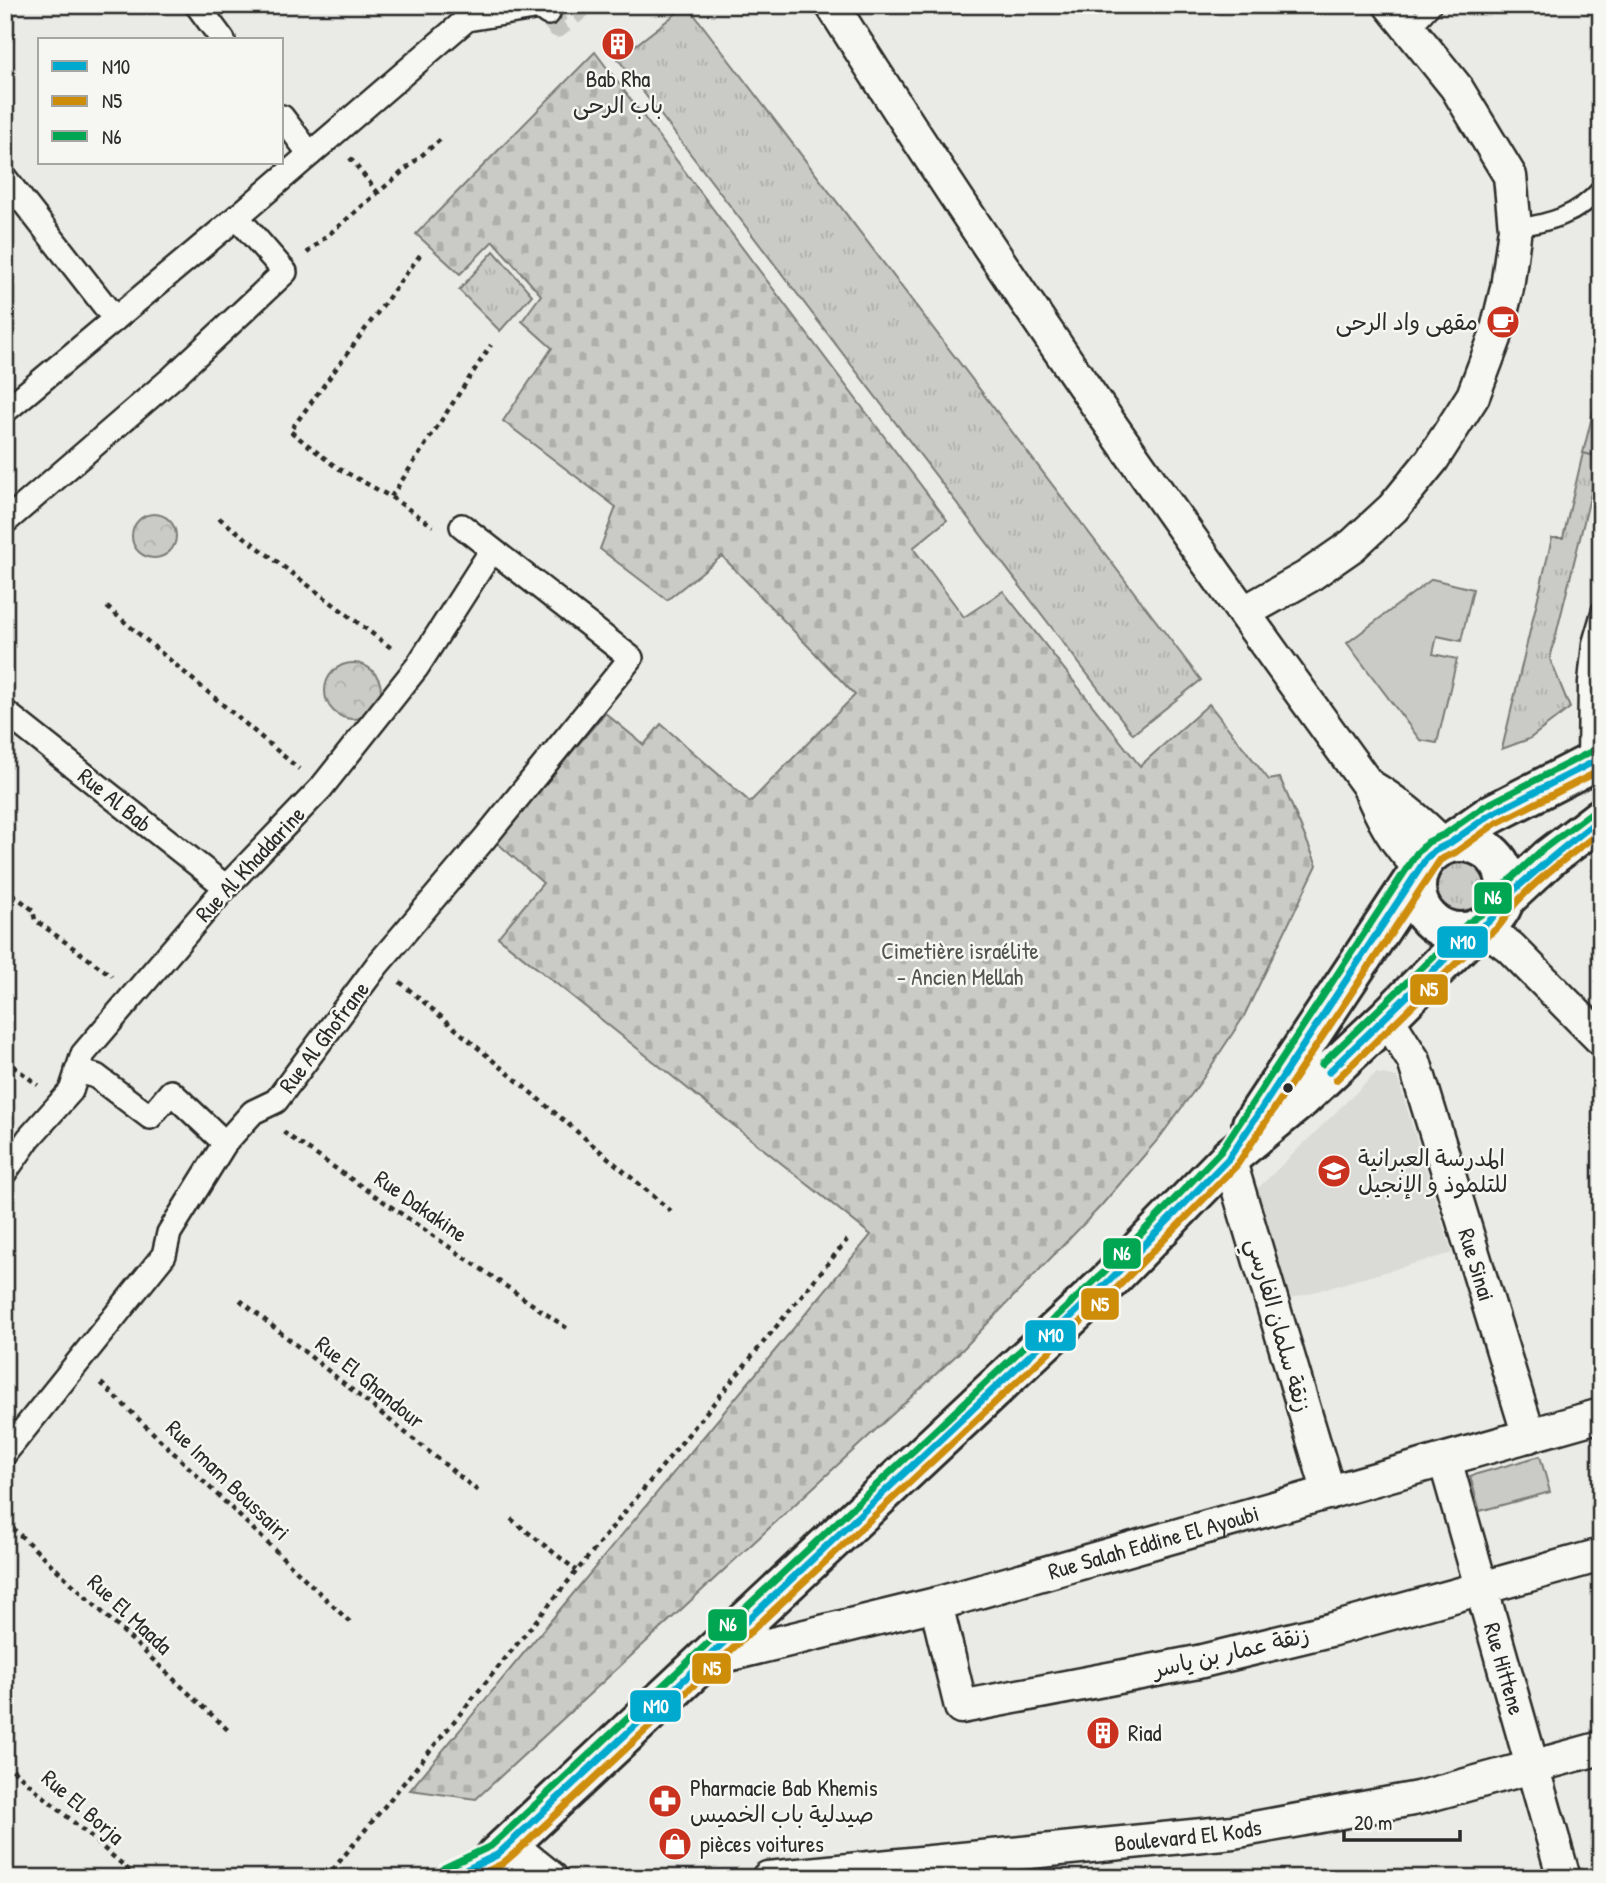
<svg xmlns="http://www.w3.org/2000/svg" width="1606" height="1883" font-family="'Patrick Hand','Playpen Sans Arabic',sans-serif">
  <defs>
    <pattern id="grass-tufts" width="24" height="20" patternUnits="userSpaceOnUse" patternTransform="scale(1.75)"><rect width="24" height="20" fill="#cacac7"/><path d="M3 7l-1-3M5 7V3M7 7l1-3M15 17l-1-3M17 17v-4M19 17l1-3" fill="none" stroke="#aeaeab"/></pattern>
    <pattern id="forest-crowns" width="20" height="18" patternUnits="userSpaceOnUse" patternTransform="scale(1.75)"><rect width="20" height="18" fill="#cacac7"/><path d="M2 6a3 3 0 1 1 6 0M12 15a3 3 0 1 1 6 0" fill="none" stroke="#aeaeab"/></pattern>
    <pattern id="cemetery-stones" width="16" height="16" patternUnits="userSpaceOnUse" patternTransform="scale(1.75)"><rect width="16" height="16" fill="#cacac7"/><path d="M2 7V4a2 2 0 0 1 4 0v3zM10 15v-3a2 2 0 0 1 4 0v3z" fill="#aeaeab"/></pattern>
  </defs>
  <rect width="100%" height="100%" fill="#eaeae6"/>
  <filter id="ink" filterUnits="userSpaceOnUse"><feTurbulence type="fractalNoise" baseFrequency=".0143" numOctaves="2"/><feDisplacementMap in="SourceGraphic" scale="14" xChannelSelector="R" yChannelSelector="G"/><feConvolveMatrix kernelMatrix="1 2 1 2 8 2 1 2 1" color-interpolation-filters="sRGB"/></filter>
  <g filter="url(#ink)">
    <!-- built -->
    <polygon fill="#dadad6" points="1376,1073 1397,1077 1452,1253 1285,1300 1251,1195"/>
    <!-- grass -->
    <g fill="url(#grass-tufts)" stroke="#7a7a79" stroke-width="2">
      <polygon points="687,5 1201,680 1133,734 618,59"/>
      <polygon points="494,251 532,295 500,331 459,290"/>
      <polygon points="1583,453 1600,457 1550,659 1570,708 1529,739 1502,749 1552,538 1563,538"/>
      <circle cx="1462" cy="887" r="29"/>
    </g>
    <!-- forest -->
    <g fill="url(#forest-crowns)" stroke="#7a7a79" stroke-width="2">
      <circle cx="154" cy="536" r="22"/>
      <circle cx="353" cy="691" r="28"/>
    </g>
    <!-- cemetery -->
    <polygon fill="url(#cemetery-stones)" stroke="#7a7a79" stroke-width="2" points="595,52 947,520 913,548 964,617 1003,591 1140,766 1209,704 1269,780 1280,778 1317,865 1244,1016 1202,1080 1160,1137 1100,1207 962,1350 476,1799 410,1790 871,1235 498,937 543,883 496,842 605,713 644,745 661,724 750,802 855,695 722,556 667,600 600,549 616,507 503,421 552,348 522,321 541,295 493,241 460,274 416,234"/>
    <!-- garden -->
    <g fill="#cacac7" stroke="#7a7a79" stroke-width="2">
      <polygon points="1601,380 1601,457 1583,453"/>
      <polygon points="1432,579 1473,589 1461,641 1437,636 1433,654 1457,659 1437,743 1420,740 1347,643"/>
      <polygon points="1540,1456 1550,1492 1480,1511 1470,1476"/>
    </g>
    <g fill="none" stroke-linecap="round" stroke-linejoin="round">
      <!-- pedestrian-tunnel -->
      <polyline stroke="#c4c4c1" stroke-width="23" stroke-dasharray="23 11" stroke-linecap="butt" points="548,13 558,26 583,5"/>
      <defs>
        <g id="service">
          <polyline points="1410,30 1433,5"/>
          <path d="M1515 228C1548 223 1578 216 1601 188"/>
          <polyline points="1586,764 1587,682 1591,643 1601,609"/>
        </g>
        <g id="pedestrian">
          <polyline points="197,5 223,40"/>
          <polyline points="282,117 310,154"/>
          <polyline points="5,178 115,319"/>
          <polyline points="5,411 237,217 467,19 540,7 548,13"/>
          <polyline points="5,522 173,377 285,272 237,217"/>
          <polyline points="5,712 226,887"/>
          <polyline points="77,1071 96,1076 150,1117 171,1092 225,1143"/>
          <polyline points="5,1172 29,1138 71,1091 83,1054 226,887 321,788 417,667 492,550"/>
          <polyline points="5,1453 164,1255 169,1233 225,1143 253,1112 276,1101 378,964 485,838 631,658 462,526"/>
        </g>
        <g id="minor">
          <path d="M832 5C1000 272 1182 530 1368 785 1382 818 1394 843 1421 868"/>
          <polyline points="1245,612 1307,577 1353,545 1393,508 1432,460 1473,396 1495,338 1507,288 1515,228 1510,176 1456,87 1390,5"/>
          <path d="M1368 785C1397 802 1420 821 1443 845"/>
          <polyline points="1483,927 1510,947 1601,1039"/>
          <path id="s1" d="M1387 1018 1414 1061 1529 1436"/>
          <polyline points="1229,1158 1329,1493"/>
          <path id="s2" d="M1445 1460 1564 1878"/>
          <polyline points="936,1604 961,1707 1198,1662 1330,1630 1601,1555"/>
          <path id="s3" d="M703 1661 936 1604 1601 1415"/>
          <polyline points="509,1844 551,1878"/>
          <path id="s4" d="M768 1878 1233 1832 1418 1798 1601 1748"/>
        </g>
        <g id="tertiary">
          <circle cx="1461" cy="887" r="45"/>
          <polyline points="1450,843 1490,815 1601,758"/>
          <polyline points="1504,900 1549,858 1601,818"/>
          <polyline points="1252,1124 1418,873"/>
          <polyline points="479,1878 497,1855 1110,1280 1229,1158 1302,1098 1387,1018 1475,930"/>
        </g>
      </defs>
      <!-- service casing -->
      <use href="#service" stroke="#2b2b2b" stroke-width="21"/>
      <!-- pedestrian casing -->
      <use href="#pedestrian" stroke="#2b2b2b" stroke-width="28"/>
      <!-- minor casing -->
      <use href="#minor" stroke="#2b2b2b" stroke-width="37"/>
      <!-- tertiary casing -->
      <use href="#tertiary" stroke="#2b2b2b" stroke-width="44"/>
      <!-- path -->
      <g stroke="#2b2b2b" stroke-width="4.5" stroke-dasharray="5 5" stroke-linecap="butt">
        <polyline points="350,158 378,193"/>
        <polyline points="307,253 441,139"/>
        <polyline points="420,255 290,431 336,467 391,497 433,526"/>
        <polyline points="391,497 491,345"/>
        <polyline points="219,518 394,650"/>
        <polyline points="107,607 299,769"/>
        <polyline points="5,888 33,910 35,920 112,976"/>
        <polyline points="400,982 671,1211"/>
        <polyline points="5,1060 38,1085"/>
        <polyline points="283,1132 568,1329"/>
        <polyline points="240,1300 478,1491"/>
        <polyline points="101,1383 353,1625"/>
        <polyline points="511,1519 576,1570"/>
        <polyline points="5,1521 230,1732"/>
        <polyline points="5,1763 137,1877"/>
        <polyline points="326,1878 847,1240"/>
      </g>
      <!-- service -->
      <use href="#service" stroke="#f6f6f2" stroke-width="16"/>
      <!-- pedestrian -->
      <use href="#pedestrian" stroke="#f6f6f2" stroke-width="23"/>
      <!-- minor -->
      <use href="#minor" stroke="#f6f6f2" stroke-width="32"/>
      <!-- tertiary -->
      <use href="#tertiary" stroke="#f6f6f2" stroke-width="38"/>
      <defs>
        <g id="bus-1">
          <path d="M1329 1072 1475 930C1498 920 1494 909 1508 896 1538 868 1569 843 1601 818"/>
          <polyline points="449,1878 497,1855 509,1844 1110,1280 1229,1158 1426,859 1434,851 1450,843 1490,815 1601,758"/>
        </g>
        <g id="bus-2">
          <path d="M1336 1080 1481 939C1503 928 1502 919 1515 904 1540 876 1572 854 1601 831"/>
          <polyline points="473,1878 502,1864 516,1852 1117,1288 1237,1165 1440,860 1456,852 1495,824 1601,770"/>
        </g>
        <g id="bus-3">
          <polyline points="1322,1064 1468,923 1486,911 1496,893 1542,850 1595,810"/>
          <polyline points="444,1868 491,1846 502,1836 1103,1273 1221,1151 1417,853 1428,842 1445,834 1485,806 1596,749"/>
        </g>
      </defs>
      <!-- bus-1 casing -->
      <use href="#bus-1" stroke="#f6f6f2" stroke-width="12"/>
      <!-- bus-2 casing -->
      <use href="#bus-2" stroke="#f6f6f2" stroke-width="12"/>
      <!-- bus-3 casing -->
      <use href="#bus-3" stroke="#f6f6f2" stroke-width="12"/>
      <!-- bus-1 -->
      <use href="#bus-1" stroke="#00a9ce" stroke-width="7"/>
      <!-- bus-2 -->
      <use href="#bus-2" stroke="#ce8d09" stroke-width="7"/>
      <!-- bus-3 -->
      <use href="#bus-3" stroke="#00a651" stroke-width="7"/>
    </g>
  </g>
  <!-- icons -->
  <defs>
    <symbol id="building-disc" viewBox="-11 -11 22 22"><circle r="9.5" fill="#c8321e" stroke="#f6f6f2"/><path d="M-4-6H4V6H1V3H-1V6H-4ZM-2.5-4.3h1.7v1.8h-1.7ZM.8-4.3h1.7v1.8H.8ZM-2.5-1h1.7V.8h-1.7ZM.8-1h1.7V.8H.8Z" fill="#fff"/></symbol>
    <symbol id="cafe-disc" viewBox="-11 -11 22 22"><circle r="9.5" fill="#c8321e" stroke="#f6f6f2"/><path d="M-5.5-4.5H6V0H3Q3 3.5 0 3.5H-2.5Q-5.5 3.5-5.5 0ZM3-3.2v2h1.7v-2ZM-6 4.5H4V6H-6Z" fill="#fff"/></symbol>
    <symbol id="school-disc" viewBox="-11 -11 22 22"><circle r="9.5" fill="#c8321e" stroke="#f6f6f2"/><path d="M0-5L7-2L0 1L-7-2ZM-4 1L0 2.5L4 1V4Q0 6-4 4Z" fill="#fff"/></symbol>
    <symbol id="pharmacy-disc" viewBox="-11 -11 22 22"><circle r="9.5" fill="#c8321e" stroke="#f6f6f2"/><path d="M-2-6h4v4h4v4h-4v4h-4v-4h-4v-4h4Z" fill="#fff"/></symbol>
    <symbol id="shop-disc" viewBox="-11 -11 22 22"><circle r="9.5" fill="#c8321e" stroke="#f6f6f2"/><path d="M-5-2.5h2.3a2.7 3.5 0 0 1 5.4 0H5L5.5 6h-11ZM-1.5-2.5h3a1.5 2.3 0 0 0-3 0Z" fill="#fff"/></symbol>
  </defs>
  <g fill-rule="evenodd">
    <use href="#building-disc" x="599" y="25" width="38" height="38"/>
    <use href="#cafe-disc" x="1484" y="303" width="38" height="38"/>
    <use href="#school-disc" x="1315" y="1152" width="38" height="38"/>
    <use href="#building-disc" x="1084" y="1714" width="38" height="38"/>
    <use href="#pharmacy-disc" x="646" y="1782" width="38" height="38"/>
    <use href="#shop-disc" x="656" y="1825" width="38" height="38"/>
  </g>
  <!-- markers -->
  <circle fill="#2b2b2b" stroke="#f6f6f2" stroke-width="2.5" cx="1288" cy="1088" r="6"/>
  <g text-anchor="middle" stroke-width="5" stroke-linejoin="round" paint-order="stroke">
    <!-- poi labels -->
    <g font-size="23" fill="#2b2b2b" stroke="#f6f6f2" text-anchor="start">
      <text x="618" y="87" text-anchor="middle">Bab Rha<tspan x="618" dy="26">باب الرحى</tspan></text>
      <text x="1478" y="330" text-anchor="end">مقهى واد الرحى</text>
      <text x="1358" y="1166">المدرسة العبرانية<tspan x="1358" dy="26">للتلموذ و الإنجيل</tspan></text>
      <text x="1128" y="1741">Riad</text>
      <text x="690" y="1796">Pharmacie Bab Khemis<tspan x="690" dy="26">صيدلية باب الخميس</tspan></text>
      <text x="700" y="1852">pièces voitures</text>
    </g>
    <!-- street labels -->
    <g font-size="23" fill="#2b2b2b" stroke="#f6f6f2">
      <text transform="translate(115 800) rotate(39)" y="8">Rue Al Bab</text>
      <text transform="translate(250 864) rotate(-47)" y="8">Rue Al Khaddarine</text>
      <text transform="translate(324 1037) rotate(-53)" y="8">Rue Al Ghofrane</text>
      <text transform="translate(421 1206) rotate(35)" y="8">Rue Dakakine</text>
      <text dy="8" stroke="none"><textPath href="#s1" startOffset="264">Rue Sinai</textPath></text>
      <text transform="translate(1279 1325) rotate(74)" y="8">زنقة سلمان الفارسي</text>
      <text transform="translate(370 1382) rotate(39)" y="8">Rue El Ghandour</text>
      <text transform="translate(228 1480) rotate(44)" y="8">Rue Imam Boussairi</text>
      <text dy="8" stroke="none"><textPath href="#s3" startOffset="466">Rue Salah Eddine El Ayoubi</textPath></text>
      <text transform="translate(130 1614) rotate(43)" y="8">Rue El Maada</text>
      <text transform="translate(1231 1652) rotate(-13)" y="8">زنقة عمار بن ياسر</text>
      <text dy="8" stroke="none"><textPath href="#s2" startOffset="217">Rue Hittene</textPath></text>
      <text transform="translate(83 1807) rotate(41)" y="8">Rue El Borja</text>
      <text dy="8" stroke="none"><textPath href="#s4" startOffset="422">Boulevard El Kods</textPath></text>
    </g>
    <!-- park labels -->
    <g font-size="23" fill="#535352" stroke="#f6f6f2">
      <text x="960" y="959">Cimetière israélite<tspan x="960" dy="26">- Ancien Mellah</tspan></text>
    </g>
  </g>
  <g stroke="#f6f6f2" stroke-width="2.5">
    <rect x="1473" y="881" width="40" height="34" rx="7" fill="#00a651"/>
    <rect x="1436" y="925" width="53" height="34" rx="7" fill="#00a9ce"/>
    <rect x="1409" y="973" width="40" height="33" rx="7" fill="#ce8d09"/>
    <rect x="1102" y="1237" width="40" height="33" rx="7" fill="#00a651"/>
    <rect x="1080" y="1287" width="40" height="34" rx="7" fill="#ce8d09"/>
    <rect x="1024" y="1319" width="53" height="33" rx="7" fill="#00a9ce"/>
    <rect x="707" y="1608" width="41" height="34" rx="7" fill="#00a651"/>
    <rect x="691" y="1652" width="41" height="33" rx="7" fill="#ce8d09"/>
    <rect x="629" y="1689" width="53" height="34" rx="7" fill="#00a9ce"/>
  </g>
  <g font-size="19" text-anchor="middle" font-weight="bold" fill="#fff">
    <text x="1493" y="904">N6</text>
    <text x="1463" y="949">N10</text>
    <text x="1429" y="996">N5</text>
    <text x="1122" y="1260">N6</text>
    <text x="1100" y="1311">N5</text>
    <text x="1051" y="1342">N10</text>
    <text x="728" y="1631">N6</text>
    <text x="712" y="1675">N5</text>
    <text x="656" y="1713">N10</text>
  </g>
  <!-- margin -->
  <rect width="1606" height="1883" fill="none" stroke="#f6f6f2" stroke-width="28"/>
  <rect x="14" y="14" width="1578" height="1855" fill="none" stroke="#2b2b2b" stroke-width="2.5" filter="url(#ink)"/>
  <!-- legend -->
  <rect x="38" y="38" width="245" height="126" fill="#f6f6f2" stroke="#a5a5a2" stroke-width="2"/>
  <rect x="52" y="61" width="35" height="10" fill="#00a9ce" stroke="#a5a5a2" stroke-width="2"/>
  <text x="102" y="74" font-size="21" fill="#2b2b2b">N10</text>
  <rect x="52" y="96" width="35" height="10" fill="#ce8d09" stroke="#a5a5a2" stroke-width="2"/>
  <text x="102" y="108" font-size="21" fill="#2b2b2b">N5</text>
  <rect x="52" y="131" width="35" height="10" fill="#00a651" stroke="#a5a5a2" stroke-width="2"/>
  <text x="102" y="144" font-size="21" fill="#2b2b2b">N6</text>
  <!-- scale -->
  <path d="M1344 1830v10h116v-10" fill="none" stroke="#2b2b2b" stroke-width="3.5"/>
  <text x="1354" y="1830" font-size="21" fill="#2b2b2b" stroke="#f6f6f2" stroke-width="5" paint-order="stroke">20 m</text>
</svg>
